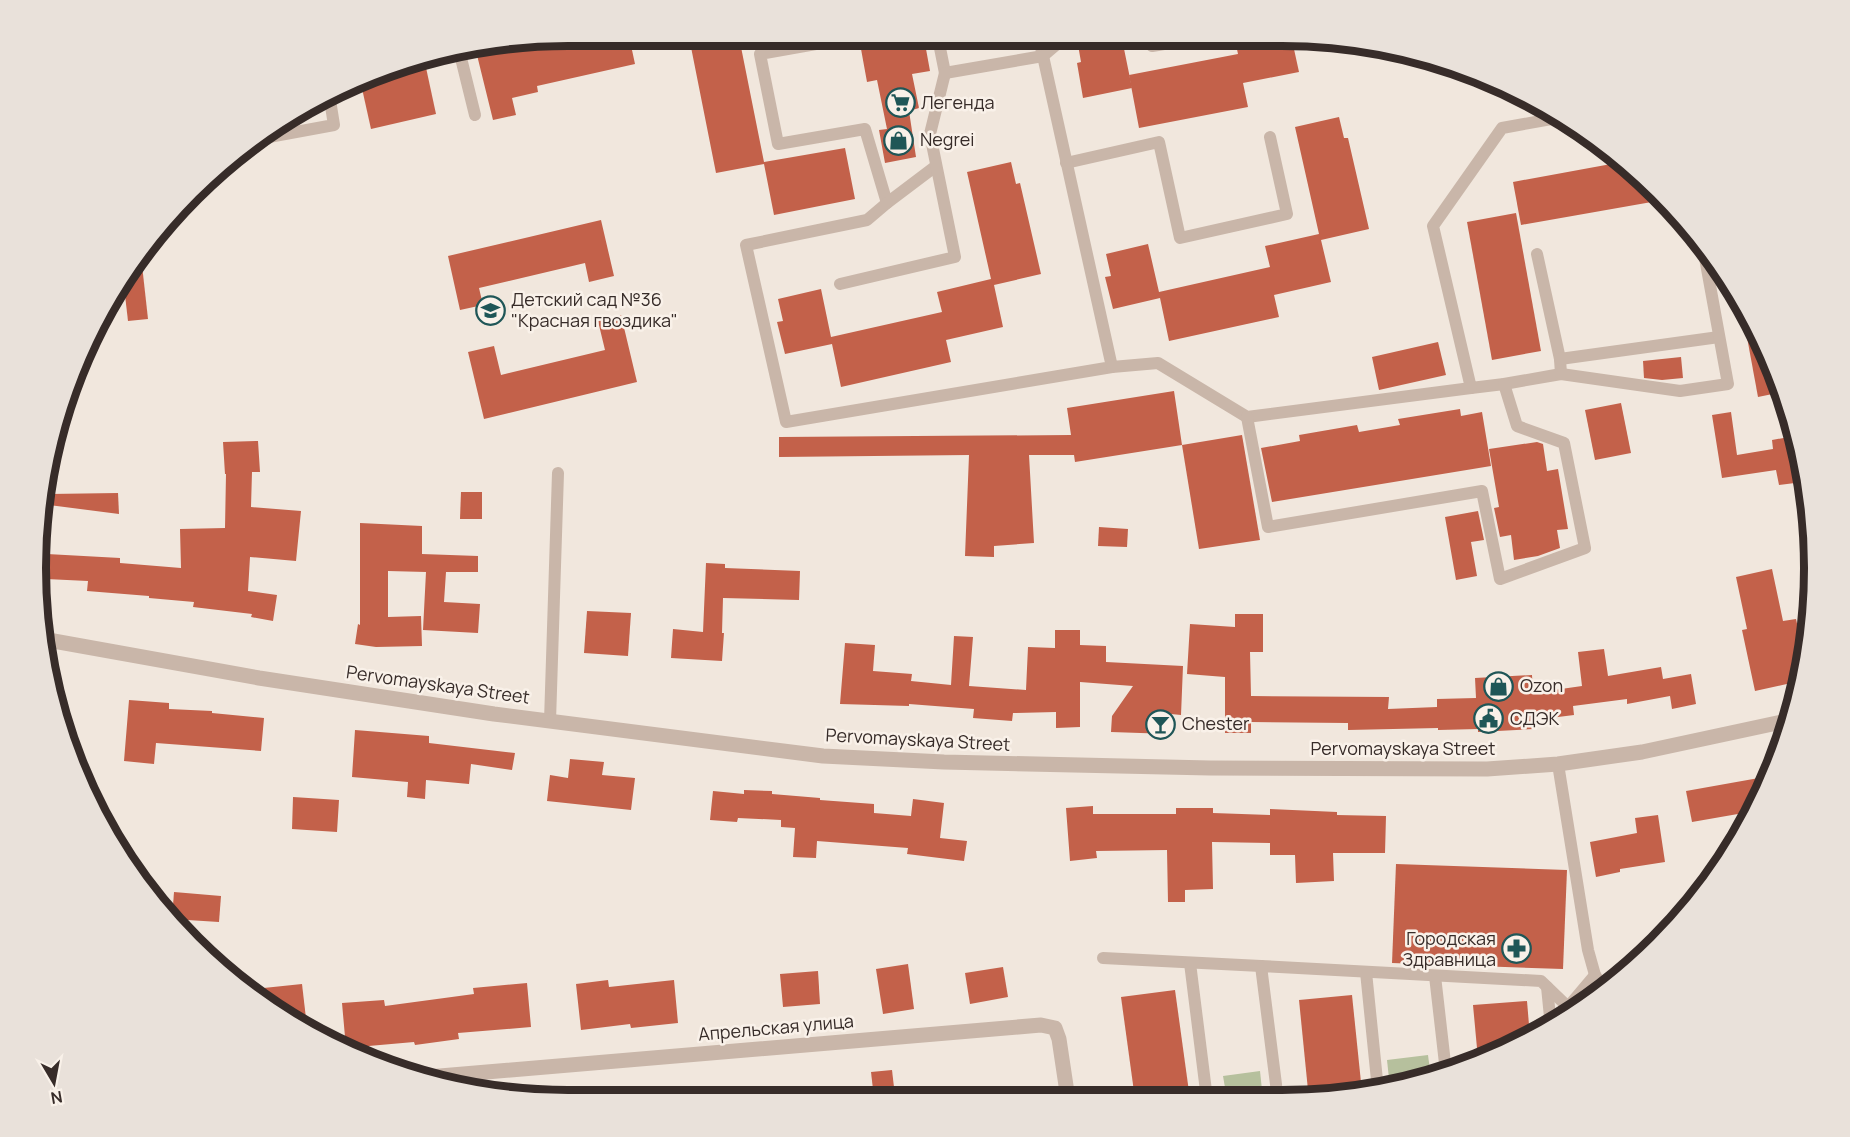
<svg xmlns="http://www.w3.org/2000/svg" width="1850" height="1137" font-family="Manrope,sans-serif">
  <rect width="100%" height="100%" fill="#f1e7dd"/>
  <!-- green -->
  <g fill="#b6c09d">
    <polygon points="1428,1055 1431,1078 1420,1083 1390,1088 1387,1060"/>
    <polygon points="1260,1071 1263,1100 1227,1099 1223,1076"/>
  </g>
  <!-- building -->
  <g fill="#c3614a">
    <polygon points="568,36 629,36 635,64 537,86 538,92 512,98 516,115 493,120 476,51"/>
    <polygon points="689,37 739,37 764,162 845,148 855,199 774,215 764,164 716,173"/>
    <polygon points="859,38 924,38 930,71 912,74 919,108 909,111 916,157 885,163 879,130 887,129 877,80 867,82"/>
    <polygon points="1077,39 1122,39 1132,88 1083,98 1077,63 1081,62"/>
    <polygon points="1235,40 1292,40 1299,72 1243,83 1248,107 1139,128 1129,75 1238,54"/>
    <polygon points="425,63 436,114 371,129 361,84 382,73"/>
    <polygon points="1339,117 1344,138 1348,138 1369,229 1321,240 1331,282 1274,295 1279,317 1169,341 1160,298 1113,309 1105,277 1111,276 1106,254 1148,244 1159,292 1270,267 1265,246 1319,234 1295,127"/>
    <polygon points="1011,162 1016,184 1020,183 1041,274 994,285 1003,327 946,340 951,362 841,387 832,344 785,354 777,322 783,321 778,299 821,289 831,337 942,312 937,292 991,279 967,172"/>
    <polygon points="1622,162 1663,200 1521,225 1513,182"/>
    <polygon points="1516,213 1541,351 1492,360 1467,222"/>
    <polygon points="601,220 614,276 589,282 585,263 479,288 483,305 460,310 448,256"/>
    <polygon points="141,256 148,319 128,321 123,278"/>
    <polygon points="621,315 637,382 484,419 468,352 494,346 501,375 605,350 598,321"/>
    <polygon points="1750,319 1757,333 1783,392 1758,397 1744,321"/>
    <polygon points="1438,342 1446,375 1379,390 1372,357"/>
    <polygon points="1681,357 1683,378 1662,380 1644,378 1643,361"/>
    <polygon points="1174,391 1182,445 1075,462 1074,455 1029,455 1034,543 994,546 994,557 965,556 969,455 779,457 779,437 1071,435 1067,408"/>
    <polygon points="1621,403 1631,453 1595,460 1585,410"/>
    <polygon points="1460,409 1461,416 1482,412 1491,466 1272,502 1261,448 1300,441 1299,435 1357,425 1359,432 1400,425 1398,419"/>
    <polygon points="1731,412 1737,455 1773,449 1772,440 1795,436 1803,482 1779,485 1776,470 1722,478 1712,415"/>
    <polygon points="1242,435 1260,540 1199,549 1182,445"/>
    <polygon points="258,441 260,472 252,472 251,507 301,511 296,561 250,557 248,591 277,595 273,621 251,617 252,614 193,607 194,602 149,598 149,596 87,591 88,581 46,579 47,554 120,558 120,563 181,568 180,529 225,528 226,474 225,474 223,442"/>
    <polygon points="1537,442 1543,444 1547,471 1558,469 1568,529 1557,530 1560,548 1538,556 1514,560 1511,535 1500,537 1494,508 1499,507 1489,449"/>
    <polygon points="461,492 482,492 482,519 460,519"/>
    <polygon points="118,493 119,514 49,505 49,494"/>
    <polygon points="1478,511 1484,540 1471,542 1477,576 1456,580 1445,517"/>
    <polygon points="360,523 422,526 422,554 478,556 478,572 446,572 444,602 480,604 478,633 423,630 426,572 388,571 388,617 421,616 422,646 376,647 355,644 358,624 360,625"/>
    <polygon points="1099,527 1128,529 1127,547 1098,546"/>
    <polygon points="706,563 725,564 725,568 800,571 799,600 723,598 722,633 724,633 722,661 671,658 673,629 703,632"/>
    <polygon points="1772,569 1783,621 1796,619 1804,656 1800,681 1755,691 1742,630 1747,629 1736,577"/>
    <polygon points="587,611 631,613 628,656 584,653"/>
    <polygon points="1235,614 1263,614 1263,652 1250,652 1251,696 1389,697 1388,709 1437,707 1437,699 1476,698 1475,678 1532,675 1533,693 1582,686 1578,652 1604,649 1608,676 1661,667 1663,679 1691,674 1696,704 1672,709 1670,696 1627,704 1627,699 1573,706 1574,715 1534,720 1534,729 1478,732 1478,729 1438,730 1438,728 1348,730 1348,723 1251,722 1251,733 1225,733 1225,677 1187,674 1190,624 1235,627"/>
    <polygon points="1055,630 1080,630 1080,645 1106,646 1106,662 1183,666 1181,715 1171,714 1170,734 1111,732 1112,716 1133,686 1080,682 1080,727 1056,728 1056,712 1013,713 1012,721 973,718 974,709 909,704 909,706 840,704 845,643 875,645 873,671 912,674 911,681 951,685 954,636 973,637 969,686 1026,690 1028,647 1055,648"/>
    <polygon points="129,700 169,703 169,709 212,711 212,713 264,718 261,751 156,743 154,764 124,761"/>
    <polygon points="355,730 429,736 429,743 515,753 512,770 471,764 469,784 426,780 425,799 407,797 408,782 352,777"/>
    <polygon points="570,759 604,762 602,775 635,778 631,810 547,801 550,775 568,778"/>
    <polygon points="1770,776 1755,811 1692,822 1686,791"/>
    <polygon points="744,790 772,791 772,794 820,798 820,800 874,804 874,813 911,816 913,799 944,803 940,838 967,841 964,861 907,854 908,848 817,841 816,858 793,857 795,828 781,827 781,820 738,818 737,822 710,820 713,791 744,794"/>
    <polygon points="293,797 339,800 337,832 292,829"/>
    <polygon points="1093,806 1093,814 1176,814 1176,808 1213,808 1213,813 1270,815 1270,809 1337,812 1337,815 1386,816 1385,853 1333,853 1334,881 1296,883 1295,855 1270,855 1270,843 1212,842 1213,889 1185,890 1185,902 1168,902 1167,850 1096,851 1097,858 1070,861 1066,808"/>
    <polygon points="1658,815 1665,862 1620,869 1620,872 1596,877 1590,842 1637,833 1635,818"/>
    <polygon points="1396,864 1567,870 1563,969 1392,963"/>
    <polygon points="174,892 221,896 219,922 172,919"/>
    <polygon points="908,964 914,1009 883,1014 876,969"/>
    <polygon points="1003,967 1008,997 970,1004 965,973"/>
    <polygon points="818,971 820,1004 783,1007 780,974"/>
    <polygon points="608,980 609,987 674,980 678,1023 631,1028 630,1024 581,1030 576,984"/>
    <polygon points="527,983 531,1027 458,1033 459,1039 415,1045 414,1042 346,1048 342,1003 384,1000 385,1006 474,994 473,988"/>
    <polygon points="302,984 307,1027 244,990"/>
    <polygon points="1175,990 1190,1099 1135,1099 1121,997"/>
    <polygon points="1352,995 1362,1092 1309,1100 1299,1000"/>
    <polygon points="1527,1001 1530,1037 1478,1059 1473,1005"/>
    <polygon points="892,1070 895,1096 874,1098 871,1072"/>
  </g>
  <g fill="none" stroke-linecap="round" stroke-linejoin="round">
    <!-- service -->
    <g stroke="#c9b6a9" stroke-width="12">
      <polyline points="827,37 827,42 760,54 778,144 865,129 887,203 936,166"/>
      <polyline points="1039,39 1043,56 1063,39"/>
      <polyline points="1150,39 1152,46 1188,40"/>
      <polyline points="460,54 475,115"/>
      <polyline points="258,139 334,125 330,100"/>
      <polyline points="1066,163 1159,142 1180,238 1287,214 1270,137"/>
      <polyline points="887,203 867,220 746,245 786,422 1112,367 1043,56 945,73 938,38"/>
      <polyline points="1537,254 1560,359 1561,374 1504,384 1471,388 1433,226 1502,128 1557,118"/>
      <polyline points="840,284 955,257 930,134 945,73"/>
      <polyline points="1560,359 1719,337"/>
      <polyline points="1112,367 1158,363 1247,417 1471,388"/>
      <polyline points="1561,374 1680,391 1728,384 1703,247"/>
      <polyline points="1247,417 1268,527 1482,491 1500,579 1585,548 1564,443 1517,426 1504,384"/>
      <polyline points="550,721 558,473"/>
      <polyline points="1558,764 1588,950 1595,975 1604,989"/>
      <polyline points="1103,958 1261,966"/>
      <polyline points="1190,963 1207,1099"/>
      <polyline points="1366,972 1378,1090"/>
      <polyline points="1435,976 1446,1072"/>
      <polyline points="1547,987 1551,1027"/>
      <polyline points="1278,1100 1261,966 1541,981 1568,1007 1595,975"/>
    </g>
    <!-- minor -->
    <polyline stroke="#c9b6a9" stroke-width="15" points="428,1077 1041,1025 1055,1028 1059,1039 1068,1099"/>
    <!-- tertiary -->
    <polyline stroke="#c9b6a9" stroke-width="15" points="48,640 259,678 494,714 823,756 944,762 1210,768 1487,769 1558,764 1642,752 1791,720"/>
  </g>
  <!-- icons -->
  <defs>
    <symbol id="supermarket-ring" viewBox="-11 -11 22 22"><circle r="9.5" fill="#f9f1e9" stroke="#1f5657" stroke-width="1.5"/><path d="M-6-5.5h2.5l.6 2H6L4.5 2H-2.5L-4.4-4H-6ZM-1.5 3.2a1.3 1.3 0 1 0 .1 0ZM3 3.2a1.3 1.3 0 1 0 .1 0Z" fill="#1f5657"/></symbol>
    <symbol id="shop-ring" viewBox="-11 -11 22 22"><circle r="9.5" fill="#f9f1e9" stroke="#1f5657" stroke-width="1.5"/><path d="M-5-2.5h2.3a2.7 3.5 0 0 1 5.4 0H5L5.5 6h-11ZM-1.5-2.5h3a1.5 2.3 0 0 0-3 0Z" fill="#1f5657"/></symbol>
    <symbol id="school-ring" viewBox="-11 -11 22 22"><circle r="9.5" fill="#f9f1e9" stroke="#1f5657" stroke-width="1.5"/><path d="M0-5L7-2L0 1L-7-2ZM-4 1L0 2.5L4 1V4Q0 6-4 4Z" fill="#1f5657"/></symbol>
    <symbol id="civic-ring" viewBox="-11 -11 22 22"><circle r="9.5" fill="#f9f1e9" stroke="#1f5657" stroke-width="1.5"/><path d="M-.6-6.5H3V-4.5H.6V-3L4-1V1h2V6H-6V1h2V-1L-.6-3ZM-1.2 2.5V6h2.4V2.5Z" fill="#1f5657"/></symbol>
    <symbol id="bar-ring" viewBox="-11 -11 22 22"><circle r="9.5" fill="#f9f1e9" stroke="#1f5657" stroke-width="1.5"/><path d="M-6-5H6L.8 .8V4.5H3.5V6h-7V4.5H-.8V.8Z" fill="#1f5657"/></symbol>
    <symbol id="pharmacy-ring" viewBox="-11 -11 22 22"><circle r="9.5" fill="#f9f1e9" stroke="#1f5657" stroke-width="1.5"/><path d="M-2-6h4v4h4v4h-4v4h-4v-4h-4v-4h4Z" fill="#1f5657"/></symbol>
  </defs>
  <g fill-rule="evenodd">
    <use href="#supermarket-ring" x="884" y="86" width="33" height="33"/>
    <use href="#shop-ring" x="882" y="124" width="33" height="33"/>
    <use href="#school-ring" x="474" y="294" width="33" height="33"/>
    <use href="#shop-ring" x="1482" y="670" width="33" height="33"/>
    <use href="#civic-ring" x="1472" y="702" width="33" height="33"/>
    <use href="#bar-ring" x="1144" y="708" width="33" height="33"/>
    <use href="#pharmacy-ring" x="1500" y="932" width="33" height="33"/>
  </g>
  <g text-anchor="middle" stroke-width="5" stroke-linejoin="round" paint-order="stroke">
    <!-- poi labels -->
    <g font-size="18" fill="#372c29" stroke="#f9f1e9" text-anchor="start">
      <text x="921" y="109">Легенда</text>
      <text x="920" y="146">Negrei</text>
      <text x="511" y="306">Детский сад №36<tspan x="511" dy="21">"Красная гвоздика"</tspan></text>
      <text x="1520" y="692">Ozon</text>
      <text x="1510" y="725">СДЭК</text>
      <text x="1182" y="730">Chester</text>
      <text x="1496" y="945" text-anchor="end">Городская<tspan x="1496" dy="21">Здравница</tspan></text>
    </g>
    <!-- street labels -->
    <g font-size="18" fill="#372c29" stroke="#f9f1e9">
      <text transform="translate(438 685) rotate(8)" y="6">Pervomayskaya Street</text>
      <text transform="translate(918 740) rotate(3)" y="6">Pervomayskaya Street</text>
      <text x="1403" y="755">Pervomayskaya Street</text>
      <text transform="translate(776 1028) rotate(-5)" y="6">Апрельская улица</text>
    </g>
  </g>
  <!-- crop -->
  <path d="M0 0H1850V1137H0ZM568 46H1282A522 522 0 0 1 1804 568V568A522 522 0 0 1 1282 1090H568A522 522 0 0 1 46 568V568A522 522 0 0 1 568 46Z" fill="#e9e1da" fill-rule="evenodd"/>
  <path fill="none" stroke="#372c29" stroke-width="8" d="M568 46H1282A522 522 0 0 1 1804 568V568A522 522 0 0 1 1282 1090H568A522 522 0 0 1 46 568V568A522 522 0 0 1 568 46Z"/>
  <!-- north arrow -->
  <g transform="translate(54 1083) rotate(170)" stroke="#f9f1e9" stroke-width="4.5" paint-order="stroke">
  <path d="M0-4.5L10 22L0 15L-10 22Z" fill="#372c29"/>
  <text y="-9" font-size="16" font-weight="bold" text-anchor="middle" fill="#372c29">N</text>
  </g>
</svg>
